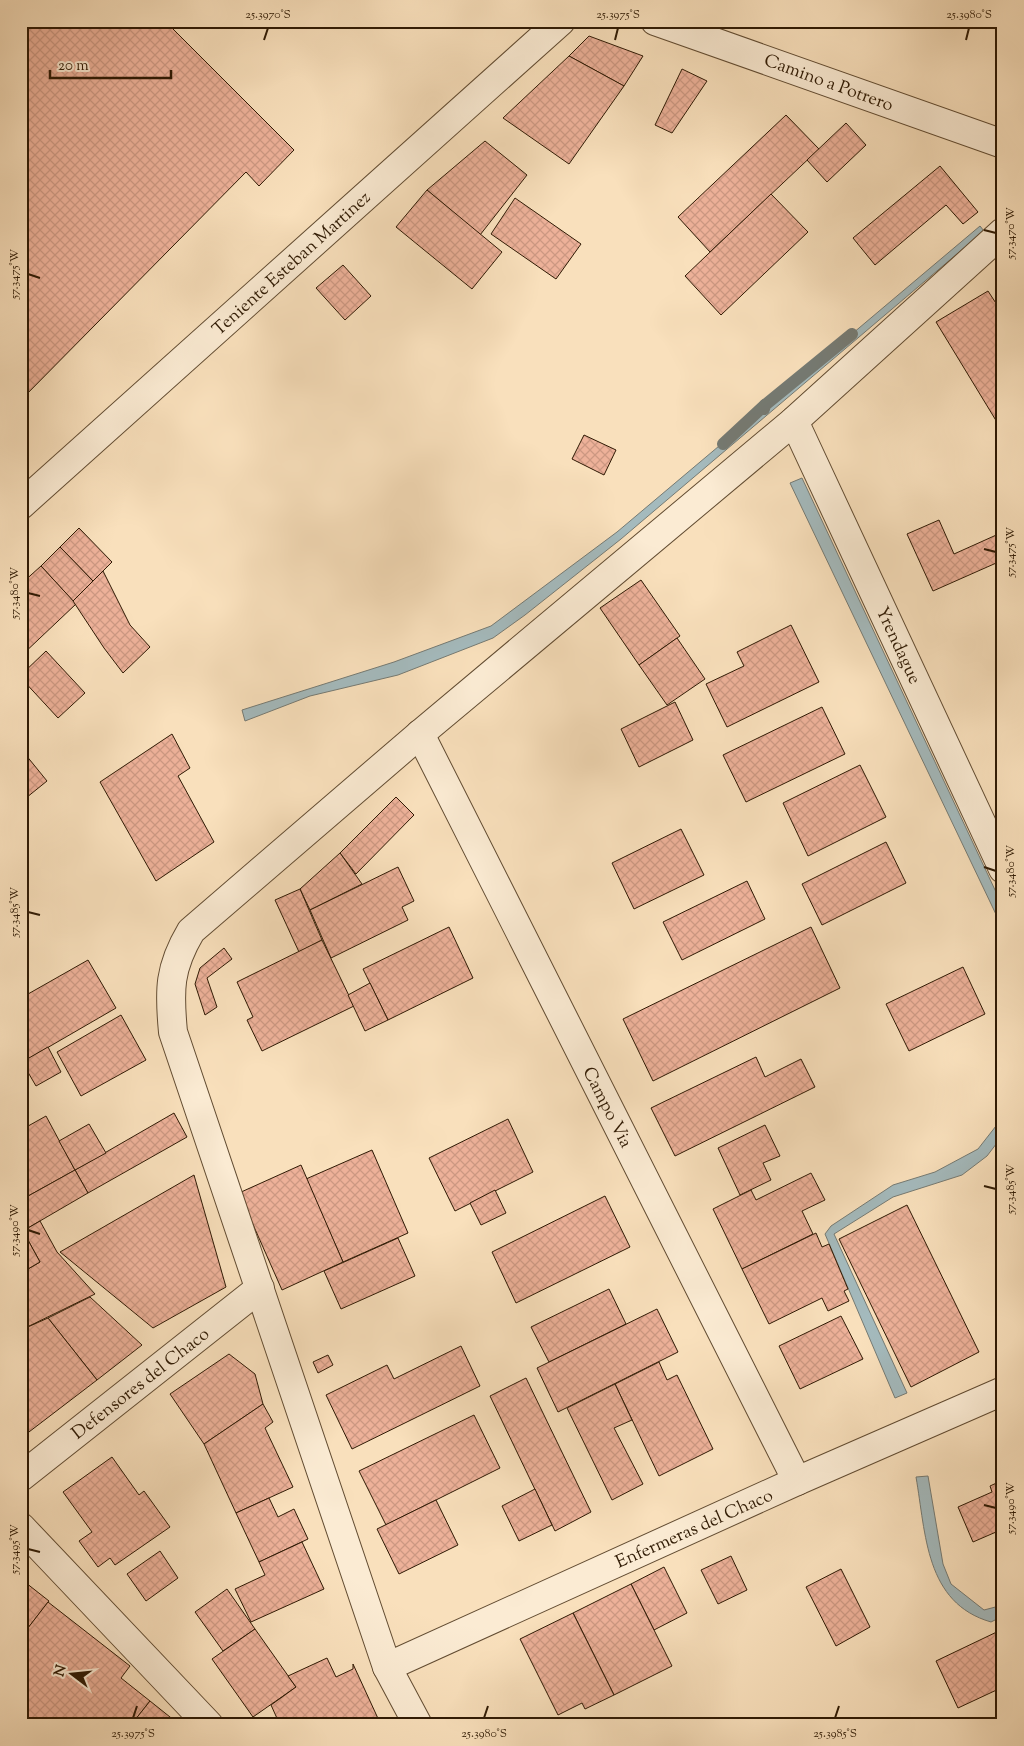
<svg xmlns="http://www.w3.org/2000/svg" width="1024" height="1746" font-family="'Sorts Mill Goudy',serif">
  <defs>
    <pattern id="building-cross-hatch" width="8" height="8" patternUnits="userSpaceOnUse" patternTransform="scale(1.25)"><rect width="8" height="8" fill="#edb199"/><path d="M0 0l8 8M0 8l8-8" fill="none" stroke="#cc9882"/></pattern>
  </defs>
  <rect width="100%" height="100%" fill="#f9e0bc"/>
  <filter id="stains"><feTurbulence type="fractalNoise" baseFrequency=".004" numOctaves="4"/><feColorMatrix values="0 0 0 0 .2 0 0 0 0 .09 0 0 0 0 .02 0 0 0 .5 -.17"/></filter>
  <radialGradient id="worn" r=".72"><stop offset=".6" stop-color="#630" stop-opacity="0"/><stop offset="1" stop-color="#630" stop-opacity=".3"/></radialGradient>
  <!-- water -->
  <g fill="#a4babd" stroke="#757a73">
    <polygon points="980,226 984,231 621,539 525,615 493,638 398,675 310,696 245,721 242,710 394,662 491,626 617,532"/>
    <polygon points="802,478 1003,907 1003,929 790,483"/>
    <polygon points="1003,1117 1003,1135 987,1156 962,1175 893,1197 834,1234 907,1393 895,1398 825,1234 831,1226 893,1185 935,1172 978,1149"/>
    <path d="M928 1476 943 1564 951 1584 984 1610 1003 1605V1616L991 1622C925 1603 926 1534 916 1477Z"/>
  </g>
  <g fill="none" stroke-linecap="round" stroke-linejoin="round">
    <!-- stream -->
    <g stroke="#757a73" stroke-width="12">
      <polyline points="764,409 765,405 852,334"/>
      <polyline points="723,444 765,405"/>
    </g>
  </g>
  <!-- building -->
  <g fill="url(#building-cross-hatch)" stroke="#2f1a04">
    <polygon points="21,21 165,21 294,150 259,186 246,172 21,400"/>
    <polygon points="589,36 643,56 624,86 569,56"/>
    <polygon points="569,56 624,86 569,164 503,118"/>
    <polygon points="682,69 707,81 672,133 655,125"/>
    <polygon points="786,115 819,149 710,252 678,217"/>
    <polygon points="846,123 866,145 827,182 807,160"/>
    <polygon points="485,141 527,175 480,235 427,190"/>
    <polygon points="940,166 978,212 963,224 946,205 875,265 853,238"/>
    <polygon points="427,190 502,252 472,289 396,227"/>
    <polygon points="771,194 808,232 721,315 685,276"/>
    <polygon points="515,198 581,244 556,279 491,234"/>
    <polygon points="343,265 371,296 345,320 316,288"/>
    <polygon points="988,291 1003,314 1003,432 936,322"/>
    <polygon points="584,435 616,450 604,475 572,459"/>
    <polygon points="939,520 954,554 1003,532 1003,560 933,591 907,534"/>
    <polygon points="79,528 112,562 93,581 60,547"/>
    <polygon points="60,547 93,581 73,601 41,566"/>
    <polygon points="41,566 76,604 21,656 21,584"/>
    <polygon points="103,571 130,625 150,647 123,673 104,648 73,601"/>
    <polygon points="641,580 680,636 639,665 600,608"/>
    <polygon points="791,625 819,682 727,727 706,684 744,666 737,652"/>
    <polygon points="677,638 705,679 667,705 639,665"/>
    <polygon points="46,651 85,693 58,718 21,678 21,675"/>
    <polygon points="675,702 693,740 639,767 621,729"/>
    <polygon points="822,707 845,754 746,802 723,755"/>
    <polygon points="172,734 190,768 178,776 214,842 156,881 100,782"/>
    <polygon points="21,749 47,781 21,802"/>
    <polygon points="860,765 886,817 808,856 783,803"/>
    <polygon points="396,797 414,815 356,874 340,853"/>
    <polygon points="681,829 704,875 634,909 612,863"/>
    <polygon points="886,842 906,883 822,925 802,884"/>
    <polygon points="340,853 362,884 310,910 300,889"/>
    <polygon points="398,867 414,901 402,907 408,920 331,958 310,910"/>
    <polygon points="747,881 765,919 682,960 663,922"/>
    <polygon points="300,889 322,940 299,952 275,900"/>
    <polygon points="449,927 473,978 388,1020 363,969"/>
    <polygon points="811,927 840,988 653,1081 623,1019"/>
    <polygon points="322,940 354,1006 262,1051 247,1020 253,1017 237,982"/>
    <polygon points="224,948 232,959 207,978 217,1007 205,1015 195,984 200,968"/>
    <polygon points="88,960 116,1008 21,1063 21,998"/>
    <polygon points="963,967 985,1014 909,1051 886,1004"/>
    <polygon points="370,983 388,1020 365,1031 348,995"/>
    <polygon points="121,1015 146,1060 81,1096 57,1052"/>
    <polygon points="48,1047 61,1072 36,1086 22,1062"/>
    <polygon points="756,1057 765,1077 801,1059 815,1087 675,1156 651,1108"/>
    <polygon points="174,1113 187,1137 88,1193 75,1170"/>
    <polygon points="46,1116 75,1170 21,1200 21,1130"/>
    <polygon points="508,1119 533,1172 455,1211 429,1158"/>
    <polygon points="89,1124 106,1153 75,1170 59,1141"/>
    <polygon points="765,1125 780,1156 763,1163 771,1180 740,1195 718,1148"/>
    <polygon points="372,1150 408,1233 343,1262 306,1179"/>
    <polygon points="301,1165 343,1262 282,1290 239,1193"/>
    <polygon points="75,1170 88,1193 21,1232 21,1200"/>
    <polygon points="811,1173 825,1200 802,1211 813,1234 742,1269 713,1209 751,1190 756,1200"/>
    <polygon points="194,1175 226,1287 153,1328 60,1252"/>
    <polygon points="495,1190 506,1213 481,1225 470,1203"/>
    <polygon points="605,1196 630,1247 516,1303 492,1252"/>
    <polygon points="907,1205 979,1352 911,1387 839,1239"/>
    <polygon points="40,1221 57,1252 95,1294 21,1330 21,1273 40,1262 23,1231"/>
    <polygon points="23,1231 40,1262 21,1273 21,1232"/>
    <polygon points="816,1233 822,1247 829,1244 848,1289 844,1291 849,1301 828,1311 822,1298 769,1324 742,1269"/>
    <polygon points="398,1238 415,1276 341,1309 324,1271"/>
    <polygon points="609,1289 626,1324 549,1362 531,1327"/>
    <polygon points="90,1297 142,1345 97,1380 48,1318"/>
    <polygon points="657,1309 678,1352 558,1412 537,1368"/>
    <polygon points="841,1316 863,1359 800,1389 779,1346"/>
    <polygon points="48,1318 97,1380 25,1435 21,1433 21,1330"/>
    <polygon points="461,1346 480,1386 352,1449 326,1395 387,1365 394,1379"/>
    <polygon points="229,1354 255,1374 263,1404 204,1444 170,1394"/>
    <polygon points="328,1355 333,1365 318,1373 313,1362"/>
    <polygon points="659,1362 667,1380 677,1375 713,1449 659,1476 615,1384"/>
    <polygon points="526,1378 591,1512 555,1531 490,1396"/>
    <polygon points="615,1384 632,1420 614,1428 643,1484 612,1500 567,1408"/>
    <polygon points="263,1404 273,1422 265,1428 293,1487 236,1513 204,1444"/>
    <polygon points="474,1415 500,1468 386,1525 359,1471"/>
    <polygon points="112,1457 139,1495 144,1491 170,1527 115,1565 110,1558 98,1567 79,1541 92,1532 63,1492"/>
    <polygon points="1003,1480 1003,1529 973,1542 958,1507 992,1492 990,1486"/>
    <polygon points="535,1489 552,1525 519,1541 502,1506"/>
    <polygon points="269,1498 278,1517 294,1509 308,1539 259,1562 236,1513"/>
    <polygon points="436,1500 458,1545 399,1574 377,1529"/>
    <polygon points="302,1542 324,1589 251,1622 235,1589 265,1575 259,1562"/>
    <polygon points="160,1551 178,1578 146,1601 127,1574"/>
    <polygon points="731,1556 747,1590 718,1604 701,1570"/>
    <polygon points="664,1567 687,1613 654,1630 631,1584"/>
    <polygon points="841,1569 870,1627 836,1646 806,1587"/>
    <polygon points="21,1579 49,1601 21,1637"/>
    <polygon points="631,1584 672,1666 614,1695 573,1613"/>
    <polygon points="227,1589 255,1629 223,1651 195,1612"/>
    <polygon points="48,1602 130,1666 121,1678 150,1701 131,1725 33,1725 21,1716 21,1637"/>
    <polygon points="573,1613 614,1695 585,1709 582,1703 558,1715 520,1639"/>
    <polygon points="255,1629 296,1687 253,1717 212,1659"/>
    <polygon points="1003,1629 1003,1687 958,1708 936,1661"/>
    <polygon points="327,1658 336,1677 353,1669 353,1664 381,1725 280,1725 271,1705 296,1687 288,1676"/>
    <polygon points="150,1701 175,1721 173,1725 131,1725"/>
    <polygon points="21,1716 33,1725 21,1725"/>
  </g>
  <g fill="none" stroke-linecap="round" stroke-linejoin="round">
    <defs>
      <g id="minor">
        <polyline points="655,21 1003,144"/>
        <polyline points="794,421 1003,869"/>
        <polyline points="21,505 561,21"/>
        <polyline points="420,734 797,1481"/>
        <polyline points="21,1477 260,1288"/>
        <polyline points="21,1527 209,1725"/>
        <polyline points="387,1667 797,1481 1003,1391"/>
        <path d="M418 1725 387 1667 173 1032C169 990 169 968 191 931L420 734 794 421 1003 232"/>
      </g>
    </defs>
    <!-- minor casing -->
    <use href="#minor" stroke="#624c32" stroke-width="30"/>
    <!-- minor -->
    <use href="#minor" stroke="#fbebd3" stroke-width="28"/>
  </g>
  <!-- ticks -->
  <path fill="none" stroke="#2f1a04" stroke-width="2" d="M264 40 268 28M615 40 618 28M966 40 969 28M984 230 996 233M28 274 40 278M984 549 996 552M28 593 40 596M984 867 996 871M28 912 40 915M984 1186 996 1189M28 1230 40 1234M984 1505 996 1508M28 1549 40 1552M133 1718 137 1706M484 1718 488 1706M835 1718 839 1706"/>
  <g text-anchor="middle" stroke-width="4" stroke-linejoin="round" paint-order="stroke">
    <!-- street labels -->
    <g font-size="18" fill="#2f1a04" stroke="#fbebd3">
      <text transform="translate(829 82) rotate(20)" y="6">Camino a Potrero</text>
      <text transform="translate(291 263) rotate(-42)" y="6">Teniente Esteban Martinez</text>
      <text transform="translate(899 645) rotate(65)" y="6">Yrendague</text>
      <text transform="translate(608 1107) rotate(63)" y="6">Campo Via</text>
      <text transform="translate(140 1383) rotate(-38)" y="6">Defensores del Chaco</text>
      <text transform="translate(694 1528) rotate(-24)" y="6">Enfermeras del Chaco</text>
    </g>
  </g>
  <!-- margin -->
  <rect width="1024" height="1746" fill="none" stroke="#f9e0bc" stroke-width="55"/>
  <!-- north arrow -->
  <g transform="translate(72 1674) rotate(286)" stroke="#fbebd3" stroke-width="4" paint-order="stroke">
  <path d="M0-4L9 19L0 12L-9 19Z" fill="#2f1a04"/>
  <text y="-8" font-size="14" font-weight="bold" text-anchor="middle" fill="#2f1a04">N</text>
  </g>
  <!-- scale -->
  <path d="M50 70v8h121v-8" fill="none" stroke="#2f1a04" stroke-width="2.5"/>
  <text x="58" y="70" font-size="15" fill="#2f1a04" stroke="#fbebd3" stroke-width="4" paint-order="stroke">20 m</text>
  <rect x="28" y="28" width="968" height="1690" fill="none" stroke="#2f1a04" stroke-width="2"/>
  <g font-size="12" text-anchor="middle" fill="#2f1a04">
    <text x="268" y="18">25.3970°S</text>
    <text x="618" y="18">25.3975°S</text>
    <text x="969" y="18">25.3980°S</text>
    <text transform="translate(1010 233) rotate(-90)" y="4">57.3470°W</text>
    <text transform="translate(14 274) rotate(-90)" y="4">57.3475°W</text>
    <text transform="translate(1010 552) rotate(-90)" y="4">57.3475°W</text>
    <text transform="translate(14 593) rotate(-90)" y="4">57.3480°W</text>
    <text transform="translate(1010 871) rotate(-90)" y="4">57.3480°W</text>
    <text transform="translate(14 912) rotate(-90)" y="4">57.3485°W</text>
    <text transform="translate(1010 1189) rotate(-90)" y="4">57.3485°W</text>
    <text transform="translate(14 1230) rotate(-90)" y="4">57.3490°W</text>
    <text transform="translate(1010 1508) rotate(-90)" y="4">57.3490°W</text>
    <text transform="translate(14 1549) rotate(-90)" y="4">57.3495°W</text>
    <text x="133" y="1737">25.3975°S</text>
    <text x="484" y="1737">25.3980°S</text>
    <text x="835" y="1737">25.3985°S</text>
  </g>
  <rect width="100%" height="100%" filter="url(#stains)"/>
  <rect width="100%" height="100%" fill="url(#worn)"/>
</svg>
